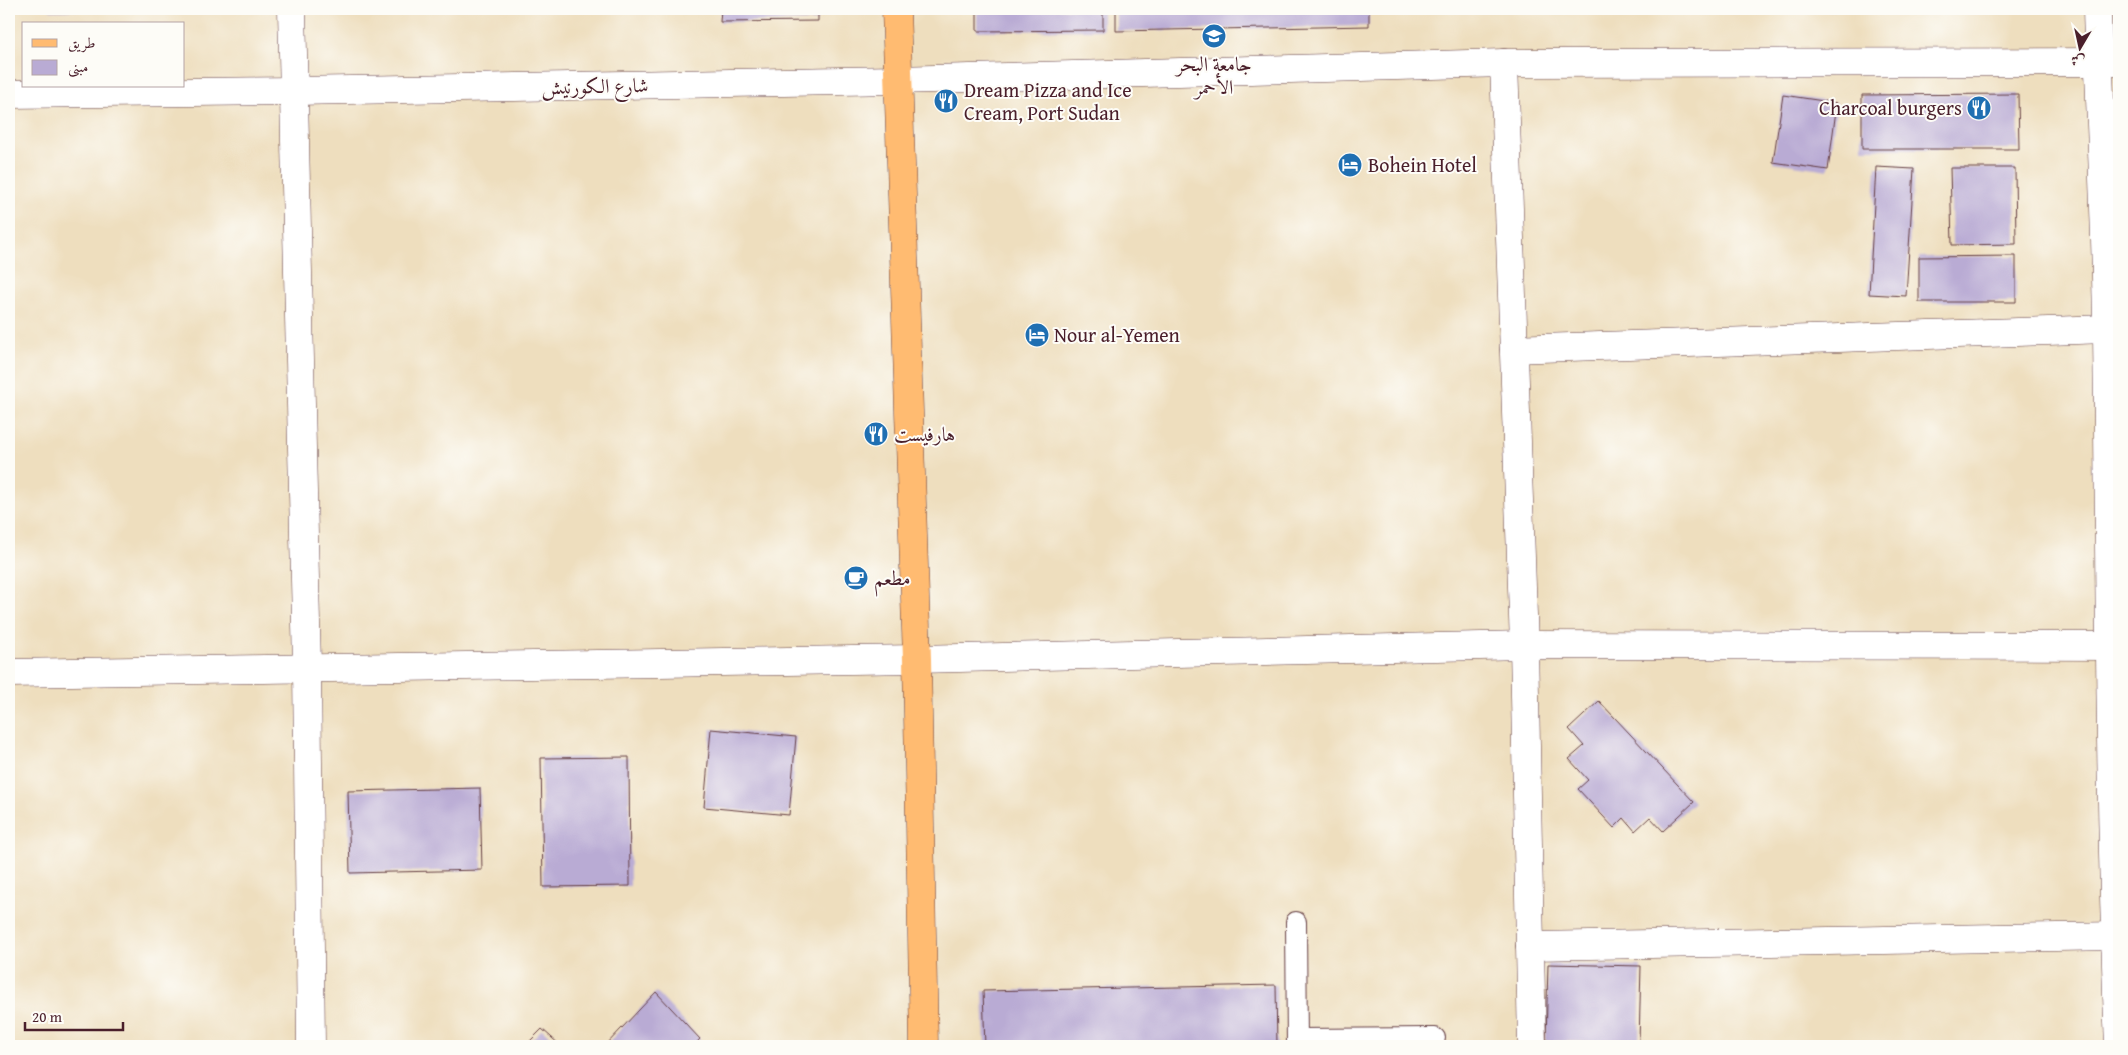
<svg xmlns="http://www.w3.org/2000/svg" width="2128" height="1055" font-family="'Gentium Book Plus',Amiri,serif">
  <rect width="100%" height="100%" fill="#fdfcf7"/>
  <filter id="ink" filterUnits="userSpaceOnUse"><feTurbulence type="fractalNoise" baseFrequency=".02" numOctaves="2"/><feDisplacementMap in="SourceGraphic" scale="10" xChannelSelector="R" yChannelSelector="G"/><feConvolveMatrix kernelMatrix="1 2 1 2 8 2 1 2 1" color-interpolation-filters="sRGB"/></filter>
  <filter id="wash" filterUnits="userSpaceOnUse"><feTurbulence type="fractalNoise" baseFrequency=".0096" numOctaves="4" result="noise"/><feDisplacementMap in="SourceGraphic" scale="20" xChannelSelector="R" yChannelSelector="G"/><feGaussianBlur stdDeviation="1.12" result="paint"/><feColorMatrix in="noise" values="0 0 0 0 0 0 0 0 0 0 0 0 0 0 0 0 0 1.4 0 .05"/><feComposite in="paint" operator="in"/></filter>
  <g filter="url(#wash)">
    <rect width="100%" height="100%" fill="#eedebe"/>
    <g id="blocks">
      <!-- building -->
      <g fill="#b9abd4">
        <polygon points="50,9 114,9 114,10 50,11"/>
        <polygon points="721,9 818,9 818,21 720,22"/>
        <polygon points="977,9 1103,9 1103,30 977,31"/>
        <polygon points="1116,9 1369,9 1369,26 1116,31"/>
        <polygon points="1811,9 1840,9 1840,10 1811,11"/>
        <polygon points="2018,94 2019,149 1862,149 1862,95"/>
        <polygon points="1783,95 1837,103 1828,170 1773,162"/>
        <polygon points="2115,95 2119,95 2119,194 2113,193"/>
        <polygon points="1876,167 1914,169 1906,296 1869,294"/>
        <polygon points="1950,168 2015,168 2016,244 1952,245"/>
        <polygon points="2016,256 2016,302 1919,302 1919,257"/>
        <polygon points="1599,701 1694,802 1663,831 1650,817 1635,831 1624,818 1614,828 1578,789 1588,780 1569,759 1584,746 1569,729"/>
        <polygon points="711,729 796,737 789,815 704,807"/>
        <polygon points="629,757 630,886 543,887 541,758"/>
        <polygon points="480,788 482,870 350,873 348,791"/>
        <polygon points="1548,964 1641,966 1639,1043 1546,1041"/>
        <polygon points="1276,985 1277,1046 985,1046 983,991"/>
        <polygon points="656,992 700,1039 693,1046 605,1046"/>
        <polygon points="542,1029 561,1046 525,1046"/>
      </g>
    </g>
  </g>
  <g filter="url(#ink)">
    <use href="#blocks" fill-opacity="0" stroke="#633c41" stroke-width="1"/>
    <g fill="none" stroke-linecap="round" stroke-linejoin="round">
      <defs>
        <g id="service">
          <polyline points="1296,922 1297,1046"/>
          <polyline points="1297,1039 1435,1038"/>
        </g>
        <g id="minor">
          <polyline points="292,9 307,667 311,1046"/>
          <path d="M2097 9C2100 116 2106 224 2107 332 2110 570 2109 808 2119 1046"/>
          <polyline points="1504,63 1524,645 1532,1046"/>
          <polyline points="9,94 294,91 897,80 1504,63 2119,62"/>
          <polyline points="1514,349 2107,329"/>
          <polyline points="9,673 917,659 1524,645 2119,646"/>
          <polyline points="1530,946 2119,936"/>
        </g>
        <polyline id="primary" points="896,9 917,659 924,1046"/>
      </defs>
      <!-- service casing -->
      <use href="#service" stroke="#633c41" stroke-width="22"/>
      <!-- minor casing -->
      <use href="#minor" stroke="#633c41" stroke-width="29"/>
      <!-- primary casing -->
      <use href="#primary" stroke="#633c41" stroke-width="29"/>
      <!-- service -->
      <use href="#service" stroke="#fff" stroke-width="20"/>
      <!-- minor -->
      <use href="#minor" stroke="#fff" stroke-width="28"/>
      <!-- primary -->
      <use href="#primary" stroke="#ffbb71" stroke-width="28"/>
    </g>
  </g>
  <!-- icons -->
  <defs>
    <symbol id="university-disc" viewBox="-11 -11 22 22"><circle r="9.5" fill="#1f6fb2" stroke="#fdfcf7"/><path d="M0-5L7-2L0 1L-7-2ZM-4 1L0 2.5L4 1V4Q0 6-4 4Z" fill="#fff"/></symbol>
    <symbol id="restaurant-disc" viewBox="-11 -11 22 22"><circle r="9.5" fill="#1f6fb2" stroke="#fdfcf7"/><path d="M-5-6h1v4h1v-4h1v4h1v-4h1v5L-1.5 .5V6h-2V.5L-5-1ZM5-6V6H3V1.5H1.5Q1.5-4 5-6Z" fill="#fff"/></symbol>
    <symbol id="hotel-disc" viewBox="-11 -11 22 22"><circle r="9.5" fill="#1f6fb2" stroke="#fdfcf7"/><path d="M-6-4.5h1.5V1H6V5H4.5V3h-9V5H-6ZM-4 0a1.8 1.8 0 1 1 3.6 0ZM.5 0V-2.5h3Q6-2.5 6 0Z" fill="#fff"/></symbol>
    <symbol id="cafe-disc" viewBox="-11 -11 22 22"><circle r="9.5" fill="#1f6fb2" stroke="#fdfcf7"/><path d="M-5.5-4.5H6V0H3Q3 3.5 0 3.5H-2.5Q-5.5 3.5-5.5 0ZM3-3.2v2h1.7v-2ZM-6 4.5H4V6H-6Z" fill="#fff"/></symbol>
  </defs>
  <g fill-rule="evenodd">
    <use href="#university-disc" x="1200" y="22" width="28" height="28"/>
    <use href="#restaurant-disc" x="932" y="87" width="28" height="28"/>
    <use href="#restaurant-disc" x="1965" y="94" width="28" height="28"/>
    <use href="#hotel-disc" x="1336" y="151" width="28" height="28"/>
    <use href="#hotel-disc" x="1023" y="321" width="28" height="28"/>
    <use href="#restaurant-disc" x="862" y="420" width="28" height="28"/>
    <use href="#cafe-disc" x="842" y="564" width="28" height="28"/>
  </g>
  <g text-anchor="middle" stroke-width="4" stroke-linejoin="round" paint-order="stroke">
    <!-- poi labels -->
    <g font-size="20" fill="#4a1f2b" stroke="#fdfcf7" text-anchor="start">
      <text x="1214" y="71" text-anchor="middle">جامعة البحر<tspan x="1214" dy="23">الأحمر</tspan></text>
      <text x="964" y="97">Dream Pizza and Ice<tspan x="964" dy="23">Cream, Port Sudan</tspan></text>
      <text x="1962" y="115" text-anchor="end">Charcoal burgers</text>
      <text x="1368" y="172">Bohein Hotel</text>
      <text x="1054" y="342">Nour al-Yemen</text>
      <text x="894" y="441">هارفيست</text>
      <text x="874" y="585">مطعم</text>
    </g>
    <!-- street labels -->
    <g font-size="20" fill="#4a1f2b" stroke="#fdfcf7">
      <text transform="translate(595 86) rotate(-1)" y="7">شارع الكورنيش</text>
    </g>
  </g>
  <!-- margin -->
  <rect width="2128" height="1055" fill="none" stroke="#fdfcf7" stroke-width="30"/>
  <!-- legend -->
  <rect x="22" y="22" width="162" height="65" fill="#fdfcf7" stroke="#b5a4a5"/>
  <rect x="32" y="39" width="25" height="8" fill="#ffbb71" stroke="#b5a4a5"/>
  <text x="68" y="48" font-size="15" fill="#4a1f2b">طريق</text>
  <rect x="32" y="60" width="25" height="15" fill="#b9abd4" stroke="#b5a4a5"/>
  <text x="68" y="72" font-size="15" fill="#4a1f2b">مبنى</text>
  <!-- north arrow -->
  <g transform="translate(2080 48) rotate(189)" stroke="#fdfcf7" stroke-width="4" paint-order="stroke">
  <path d="M0-4L9 19L0 12L-9 19Z" fill="#4a1f2b"/>
  <text y="-8" font-size="14" font-weight="bold" text-anchor="middle" fill="#4a1f2b">ش</text>
  </g>
  <!-- scale -->
  <path d="M25 1022v8h98v-8" fill="none" stroke="#4a1f2b" stroke-width="2.5"/>
  <text x="32" y="1022" font-size="15" fill="#4a1f2b" stroke="#fdfcf7" stroke-width="4" paint-order="stroke">20 m</text>
</svg>
